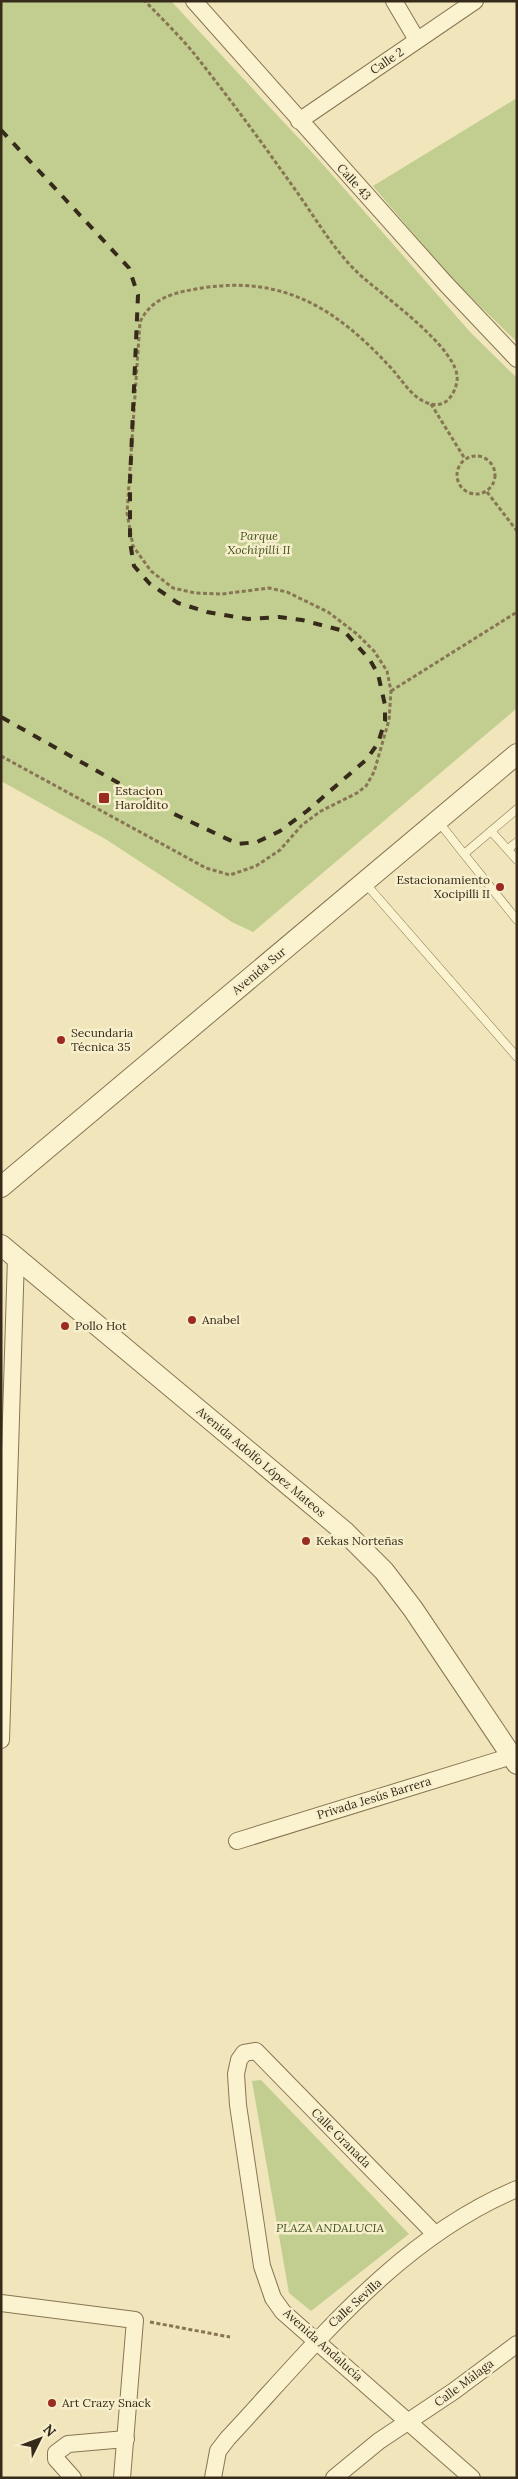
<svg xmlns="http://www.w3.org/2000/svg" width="518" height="2479" font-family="Lora,serif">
  <rect width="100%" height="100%" fill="#f0e5bb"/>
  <!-- green -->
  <g fill="#c1ce8f">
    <polygon points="1,1 171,1 319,160 471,333 517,378 517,708 253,932 232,922 107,840 1,781"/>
    <polygon points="517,98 517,342 450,277 373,186"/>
    <polygon points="261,2080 409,2234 311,2311 289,2293 252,2081"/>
  </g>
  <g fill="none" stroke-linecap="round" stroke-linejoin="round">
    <defs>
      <g id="service">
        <polyline points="517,809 464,854 517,920"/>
        <polyline points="438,821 464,854"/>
        <polyline points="491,831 517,860"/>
        <polyline points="508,849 517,842"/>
        <polyline points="365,883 517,1057"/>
      </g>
      <g id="minor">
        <polyline points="194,1 446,284 517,359"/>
        <polyline points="394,1 417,40"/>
        <polyline points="299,121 475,1"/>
        <polyline points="1,1740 16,1257"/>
        <polyline points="237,1841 512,1756"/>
        <polyline points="435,2234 256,2051 244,2053 239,2060 236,2074 238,2105 262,2266 273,2298 283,2312 472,2478"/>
        <polyline points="1,2303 135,2320 122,2478"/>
        <polyline points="73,2478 56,2459 56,2453 68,2444 126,2439"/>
        <path d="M213 2478 218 2451 228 2438C314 2346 397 2239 517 2189"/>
        <polyline points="334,2478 379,2441 454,2391 517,2344"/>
      </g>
      <g id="tertiary">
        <polyline points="1,1187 517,754"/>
        <polyline points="1,1245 345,1532 384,1571 413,1609 517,1764"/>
      </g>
    </defs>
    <!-- service casing -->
    <use href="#service" stroke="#887554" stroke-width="9"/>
    <!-- minor casing -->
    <use href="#minor" stroke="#887554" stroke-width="18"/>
    <!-- tertiary casing -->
    <use href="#tertiary" stroke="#887554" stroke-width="22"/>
    <!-- path -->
    <g stroke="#887554" stroke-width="3" stroke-dasharray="4 2.5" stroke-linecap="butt">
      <polyline points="431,404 465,459"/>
      <circle cx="476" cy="475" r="19"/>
      <polyline points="487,492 517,531"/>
      <polyline points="391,691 517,612"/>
      <path d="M1 756 206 868 230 875 256 866 280 850 302 825 321 811 357 793 366 786 374 772 389 720 391 691 387 671 374 651 357 634 328 612 287 592 269 588 222 594 195 593 173 588 151 571 133 546 127 513 140 322C152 297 176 292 202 288 285 275 338 310 392 369 403 381 413 400 431 404 446 408 455 394 457 381 462 350 380 294 358 273 332 248 315 217 294 188 263 144 230 99 196 56 181 37 162 19 145 1"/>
      <polyline points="150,2322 230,2337"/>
    </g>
    <!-- service -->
    <use href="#service" stroke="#fbf2cf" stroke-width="8"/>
    <!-- minor -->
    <use href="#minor" stroke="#fbf2cf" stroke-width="16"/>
    <!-- tertiary -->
    <use href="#tertiary" stroke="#fbf2cf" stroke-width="20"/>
    <!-- rail -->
    <polyline stroke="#362a1a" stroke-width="4" stroke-dasharray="9 9" stroke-linecap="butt" points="1,130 129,268 138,295 130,481 130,542 134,566 150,584 178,603 207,612 248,619 279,617 302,620 344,631 370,660 378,674 385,705 385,721 378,743 367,759 307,811 280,831 257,842 238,844 172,813 1,717"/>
  </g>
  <!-- markers -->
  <g fill="#9a2c21" stroke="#f7efcb" stroke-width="2">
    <rect x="98" y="792" width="12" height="12" rx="2.5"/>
    <circle cx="500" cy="887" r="5"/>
    <circle cx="61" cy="1040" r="5"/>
    <circle cx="192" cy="1320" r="5"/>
    <circle cx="65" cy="1326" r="5"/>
    <circle cx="306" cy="1541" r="5"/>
    <circle cx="52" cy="2403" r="5"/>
  </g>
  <g text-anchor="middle" stroke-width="5" stroke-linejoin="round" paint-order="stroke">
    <!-- street labels -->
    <g font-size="12" fill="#362a1a" stroke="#f7efcb">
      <text transform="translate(387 61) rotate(-34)" y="4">Calle 2</text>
      <text transform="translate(354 182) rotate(48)" y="4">Calle 43</text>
      <text transform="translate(259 971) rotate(-40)" y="4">Avenida Sur</text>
      <text transform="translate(261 1462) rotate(40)" y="4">Avenida Adolfo López Mateos</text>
      <text transform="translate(374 1798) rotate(-17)" y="4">Privada Jesús Barrera</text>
      <text transform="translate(341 2138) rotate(45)" y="4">Calle Granada</text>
      <text transform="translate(355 2303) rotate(-42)" y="4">Calle Sevilla</text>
      <text transform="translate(323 2345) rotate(42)" y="4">Avenida Andalucía</text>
      <text transform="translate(464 2383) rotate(-37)" y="4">Calle Málaga</text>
    </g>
    <!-- park labels -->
    <g font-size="12" font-style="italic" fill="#425420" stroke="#f7efcb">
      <text x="259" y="540">Parque<tspan x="259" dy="14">Xochipilli II</tspan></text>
      <text x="330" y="2232">PLAZA ANDALUCIA</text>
    </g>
    <!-- poi labels -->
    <g font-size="12" fill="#362a1a" stroke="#f7efcb" text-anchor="start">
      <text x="115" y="795">Estacion<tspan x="115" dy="14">Haroldito</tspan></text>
      <text x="490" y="884" text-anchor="end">Estacionamiento<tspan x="490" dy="14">Xocipilli II</tspan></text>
      <text x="71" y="1037">Secundaria<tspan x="71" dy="14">Técnica 35</tspan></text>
      <text x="202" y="1324">Anabel</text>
      <text x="75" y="1330">Pollo Hot</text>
      <text x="316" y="1545">Kekas Norteñas</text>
      <text x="62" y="2407">Art Crazy Snack</text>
    </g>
  </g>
  <!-- border -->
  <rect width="518" height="2479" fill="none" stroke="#362a1a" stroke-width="5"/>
  <!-- north arrow -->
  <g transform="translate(40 2439) rotate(48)" stroke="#f7efcb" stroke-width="4" paint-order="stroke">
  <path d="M0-4L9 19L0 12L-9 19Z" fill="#362a1a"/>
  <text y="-8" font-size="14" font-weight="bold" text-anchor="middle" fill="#362a1a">N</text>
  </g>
</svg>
